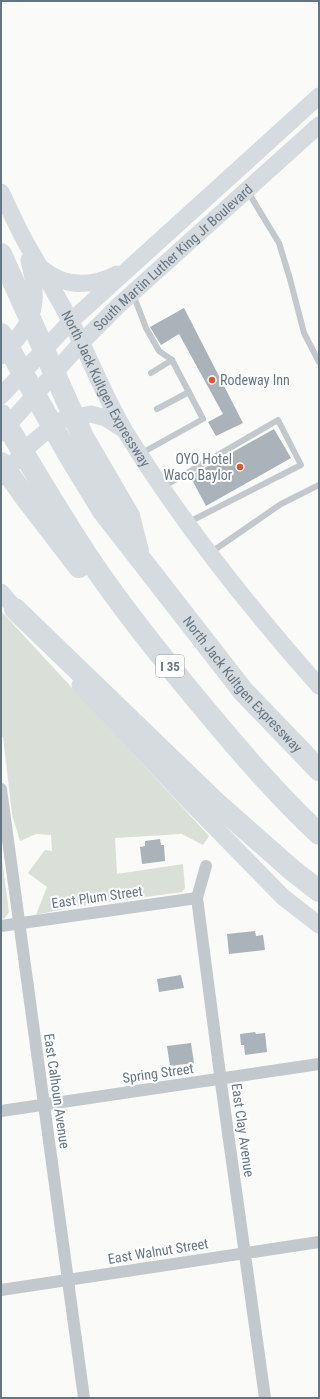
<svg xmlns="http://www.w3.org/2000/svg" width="320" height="1399" font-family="'Roboto Condensed',sans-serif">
  <rect width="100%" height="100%" fill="#fafaf8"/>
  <!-- green -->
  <g fill="#dadfd7">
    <polygon points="1,611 209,836 203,845 182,834 115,838 117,874 183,864 185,888 182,892 73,907 36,915 47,887 28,873 45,850 52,851 51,835 36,834 20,841 12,814 3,737 1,736"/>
    <polygon points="1,852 9,912 5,918 1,919"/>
  </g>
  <!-- building -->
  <g fill="#aab3b9">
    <polygon points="184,308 243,423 216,436 208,422 223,414 179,334 161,345 150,327"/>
    <polygon points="274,429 291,458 206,506 190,476"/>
    <polygon points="160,839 161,845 164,845 165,861 142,864 140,847 145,846 145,841"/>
    <polygon points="255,931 256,936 263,935 265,950 229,954 227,934"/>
    <polygon points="181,975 184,988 159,992 157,979"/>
    <polygon points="255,1032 256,1034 265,1033 267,1052 245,1055 244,1045 241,1045 240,1034"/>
    <polygon points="191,1043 194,1063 170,1066 167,1046"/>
  </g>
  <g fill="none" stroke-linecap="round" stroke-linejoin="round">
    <!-- service -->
    <g stroke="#c3c8cc" stroke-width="6">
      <polyline points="248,192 279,243 290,279 304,333 319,362"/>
      <polyline points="133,294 146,328 159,351 172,360"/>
      <polyline points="157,409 189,392"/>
      <polyline points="140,454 203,419 172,360 151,373"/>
      <polyline points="163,487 278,420 301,465 189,522"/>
      <polyline points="210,553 281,504 319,485"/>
    </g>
    <!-- minor -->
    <g stroke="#c3c8cc" stroke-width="12">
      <polyline points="1,789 84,1398"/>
      <polyline points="206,866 197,898 222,1090 265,1398"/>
      <polyline points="1,926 197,898"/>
      <polyline points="1,1111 319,1064"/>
      <polyline points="1,1290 319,1242"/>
    </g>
    <!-- secondary -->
    <g stroke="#d6dbdf" stroke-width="17">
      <path id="s1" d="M1 192C9 208 16 225 25 241 40 268 57 295 71 322 90 358 104 396 125 431 181 522 248 606 319 686"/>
      <path d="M41 268C65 288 91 287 117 274"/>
      <path d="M1 356C34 323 41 305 29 260"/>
      <polyline points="1,396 71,321 319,96"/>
      <path id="s2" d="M1 433 81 343 118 306 319 125"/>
      <polyline points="1,477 31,444 50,428 64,419 91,414 106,418 123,429"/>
      <polyline points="1,592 23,618"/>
      <polyline points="80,685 187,799 283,897 319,925"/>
    </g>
    <!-- motorway -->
    <g stroke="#d6dbdf" stroke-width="22">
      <polyline points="1,254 83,437 129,516 138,551"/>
      <path id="s3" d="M1 334 67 452 103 511 243 691 319 770"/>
      <path d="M1 415C31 466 61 517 94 566 122 607 153 646 184 684 227 736 270 788 319 834"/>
      <polyline points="1,463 26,498 79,567"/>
      <polyline points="15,609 215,802 292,870 319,891"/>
    </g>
  </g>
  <!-- markers -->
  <g fill="#e4572e" stroke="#fff" stroke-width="1.5">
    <circle cx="212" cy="380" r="4"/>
    <circle cx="240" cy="467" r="4"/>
  </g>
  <g text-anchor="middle" stroke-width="4" stroke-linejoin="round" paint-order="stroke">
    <!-- shield labels -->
    <rect fill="#fff" stroke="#939fa8" stroke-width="1" x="156" y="655" width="28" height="22" rx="3"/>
    <g font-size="13" font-weight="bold" fill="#657683">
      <text x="170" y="671">I 35</text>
    </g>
    <!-- street labels -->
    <g font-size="14" fill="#657683" stroke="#fff">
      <text dy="5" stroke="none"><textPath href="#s2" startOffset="246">South Martin Luther King Jr Boulevard</textPath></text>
      <text dy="5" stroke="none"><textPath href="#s1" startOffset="223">North Jack Kultgen Expressway</textPath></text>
      <text dy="5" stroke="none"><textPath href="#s3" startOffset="427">North Jack Kultgen Expressway</textPath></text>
      <text transform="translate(97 897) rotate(-8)" y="5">East Plum Street</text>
      <text transform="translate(158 1073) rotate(-8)" y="5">Spring Street</text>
      <text transform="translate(57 1091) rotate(82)" y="5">East Calhoun Avenue</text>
      <text transform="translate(243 1130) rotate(82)" y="5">East Clay Avenue</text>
      <text transform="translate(158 1251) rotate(-9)" y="5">East Walnut Street</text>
    </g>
    <!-- poi labels -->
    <g font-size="14" fill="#657683" stroke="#fff" text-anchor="start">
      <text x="220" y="385">Rodeway Inn</text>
      <text x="232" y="464" text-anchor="end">OYO Hotel<tspan x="232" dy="16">Waco Baylor</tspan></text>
    </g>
  </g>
  <!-- border -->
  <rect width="320" height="1399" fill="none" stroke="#657683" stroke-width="4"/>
</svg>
